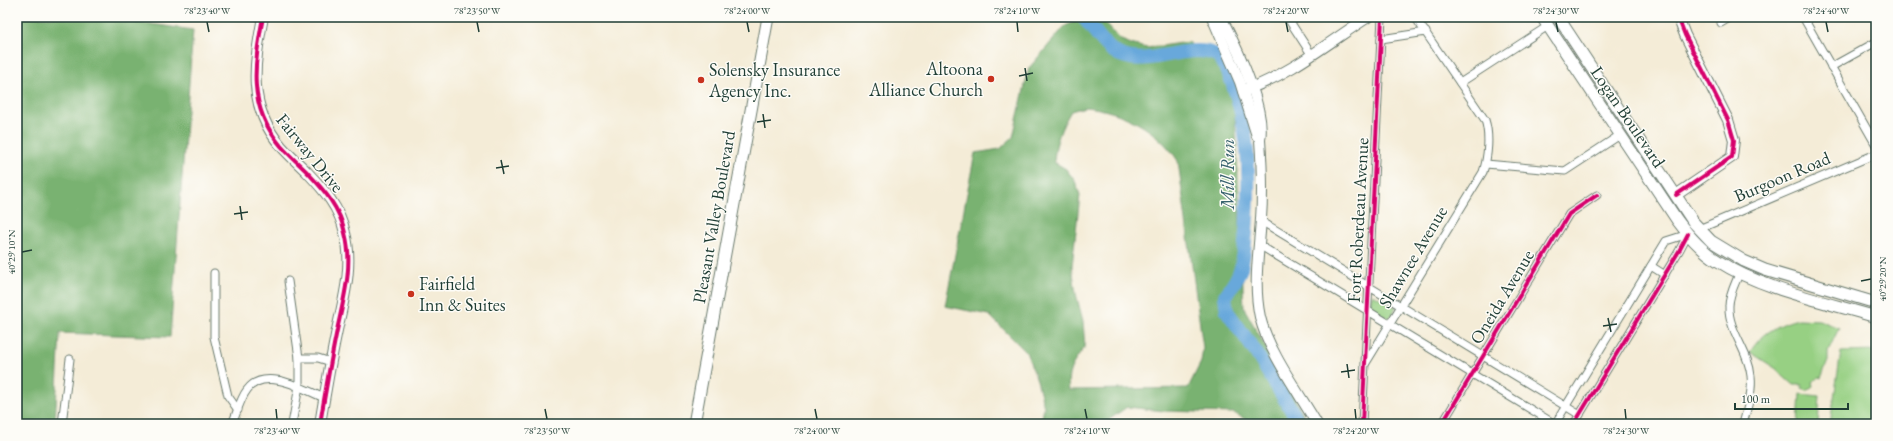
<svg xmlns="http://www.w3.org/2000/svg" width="1893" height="441" font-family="'EB Garamond',serif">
  <rect width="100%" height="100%" fill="#fdfcf7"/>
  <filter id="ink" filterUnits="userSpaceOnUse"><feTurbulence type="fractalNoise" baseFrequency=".025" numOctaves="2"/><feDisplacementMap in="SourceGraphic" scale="8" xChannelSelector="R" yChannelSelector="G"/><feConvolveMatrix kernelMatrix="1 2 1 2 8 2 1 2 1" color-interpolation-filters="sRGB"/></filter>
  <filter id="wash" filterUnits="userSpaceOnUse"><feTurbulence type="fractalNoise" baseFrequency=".012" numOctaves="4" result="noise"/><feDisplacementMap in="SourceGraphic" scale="16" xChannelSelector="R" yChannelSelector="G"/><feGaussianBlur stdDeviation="0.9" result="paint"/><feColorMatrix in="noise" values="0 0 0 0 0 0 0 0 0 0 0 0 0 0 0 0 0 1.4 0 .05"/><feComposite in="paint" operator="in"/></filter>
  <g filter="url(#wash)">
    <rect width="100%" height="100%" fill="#f4ecd7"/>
    <!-- green -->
    <g fill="#97d083" stroke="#5b865c">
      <path d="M1373 294 1396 307 1389 319C1379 313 1365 308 1373 294Z"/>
      <path d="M1798 319 1819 320 1839 328 1828 351V361L1821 378 1819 377 1812 382 1813 386 1807 390 1802 388V385H1794L1775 368 1750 352C1761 334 1778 324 1798 319Z"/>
      <polygon points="1876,351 1876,424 1830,424 1841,352"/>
      <polygon points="1800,394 1820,396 1818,424 1798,424"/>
    </g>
    <!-- forest -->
    <g fill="#79b271" stroke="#4c7852" fill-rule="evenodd">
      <polygon points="17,17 102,17 193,30 170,337 60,333 55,424 17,424"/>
      <path d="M1086 17H1099L1121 40 1134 45 1147 48 1188 42 1202 55 1218 61 1234 89 1244 308 1309 424H1254L1234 413 1164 411 1127 407 1103 424H1041L1044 407 1037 380 1026 352 989 315 945 306 975 153 1000 149 1013 137 1029 68 1065 26ZM1085 107C1121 110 1159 130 1178 161L1203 348 1201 362 1188 388 1069 390C1066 371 1074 362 1085 347L1083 321 1076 294 1072 266 1080 195 1075 181 1066 169 1054 162C1055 143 1061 127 1071 111Z"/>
    </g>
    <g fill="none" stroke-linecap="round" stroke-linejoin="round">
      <!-- river -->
      <path stroke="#67a8db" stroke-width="14" d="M1083 17C1092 27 1103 44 1113 51 1143 72 1183 42 1214 54 1224 58 1228 73 1232 82 1249 128 1250 171 1247 219 1246 235 1245 252 1241 268 1238 278 1231 288 1225 296L1227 311 1255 351 1300 424"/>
    </g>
  </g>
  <g filter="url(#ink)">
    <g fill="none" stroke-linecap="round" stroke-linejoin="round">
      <defs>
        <g id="street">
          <polyline points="1287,17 1311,54"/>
          <polyline points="1803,17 1876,145"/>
          <polyline points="1721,23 1731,17"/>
          <polyline points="1381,39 1426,32"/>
          <polyline points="1831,67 1876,42"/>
          <polyline points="1460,83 1548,26"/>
          <polyline points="1486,164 1565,171 1620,135"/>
          <polyline points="1261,221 1580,415"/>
          <polyline points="1699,229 1876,154"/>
          <polyline points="1259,245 1555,424"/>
          <polyline points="1651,266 1665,275"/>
          <polyline points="214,273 214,337 228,396 238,410"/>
          <path d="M1739 274C1735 284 1729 295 1729 306 1728 331 1749 351 1751 376 1753 391 1747 409 1743 424"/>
          <polyline points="288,281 299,358 299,386 292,424"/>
          <polyline points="299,358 318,358 331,362"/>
          <path d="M1366 363 1483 172C1488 157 1490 135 1485 120L1415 17"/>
          <polyline points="62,424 70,359"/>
          <path d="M232 424C237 413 240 399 247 390 264 366 304 389 324 398"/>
          <polyline points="1362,424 1382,17"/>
          <polyline points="1442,424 1569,214 1597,195"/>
          <polyline points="1555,424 1666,241 1688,234"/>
          <polyline points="1574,424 1679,251 1688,234"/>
        </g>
        <g id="secondary">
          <path d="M263 17C254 65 247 106 281 146 289 155 299 164 307 172 324 190 340 208 345 233 354 266 343 301 336 335 330 364 325 394 320 424"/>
          <polyline points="1212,17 1240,82 1257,136"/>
          <path d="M1221 17C1236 46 1266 108 1260 140 1262 167 1263 192 1261 219 1259 251 1253 285 1260 317 1268 351 1299 393 1317 424"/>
          <path d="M1243 91C1289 75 1328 43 1368 17"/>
          <polyline points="1676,195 1732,157 1734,140 1728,120 1685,35 1678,17"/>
        </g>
        <g id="primary">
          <path d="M1542 17 1677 220C1688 235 1702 251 1718 261 1761 289 1826 302 1876 317"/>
          <polyline points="1558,17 1694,223 1711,241 1744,261 1765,270 1876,303"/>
          <polyline points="694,424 768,17"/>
        </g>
      </defs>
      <!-- street casing -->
      <use href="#street" stroke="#6a7a6d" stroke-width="9"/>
      <!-- secondary casing -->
      <use href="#secondary" stroke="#6a7a6d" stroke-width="12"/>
      <!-- primary casing -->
      <use href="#primary" stroke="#6a7a6d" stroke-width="13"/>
      <!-- street -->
      <use href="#street" stroke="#fff" stroke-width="7"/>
      <!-- secondary -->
      <use href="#secondary" stroke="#fff" stroke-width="10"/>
      <!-- primary -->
      <use href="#primary" stroke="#fff" stroke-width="11"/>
      <defs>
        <g id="cycleway">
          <path d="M263 17C254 65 247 106 281 146 289 155 299 164 307 172 324 190 340 208 345 233 354 266 343 301 336 335 330 364 325 394 320 424"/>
          <polyline points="1676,195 1732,157 1734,140 1728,120 1685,35 1678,17"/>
          <polyline points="1362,424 1382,17"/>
          <polyline points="1442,424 1569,214 1597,195"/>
          <polyline points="1574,424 1679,251 1688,234"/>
        </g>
      </defs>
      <!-- cycleway casing -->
      <use href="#cycleway" stroke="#fdfcf7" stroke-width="6"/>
      <!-- cycleway -->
      <use href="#cycleway" stroke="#d6006c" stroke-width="4"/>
    </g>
  </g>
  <!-- ticks -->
  <path fill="none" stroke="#1f3d34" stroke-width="1.5" d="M207 22 209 32M477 22 479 32M747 22 749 32M1017 22 1018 32M1286 22 1288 32M1556 22 1558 32M1826 22 1828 32M1025 68 1027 81M1019 76 1033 73M763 114 765 128M757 122 771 120M501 160 504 174M496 168 509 166M240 206 242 220M234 214 248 212M22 252 32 250M1861 281 1871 279M1608 318 1611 332M1603 326 1617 324M1347 364 1349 378M1341 372 1355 370M276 409 277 419M545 409 547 419M815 409 817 419M1085 409 1087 419M1355 409 1356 419M1625 409 1626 419"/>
  <!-- markers -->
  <g fill="#c8321e" stroke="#fdfcf7" stroke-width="1.5">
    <circle cx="991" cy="79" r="4"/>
    <circle cx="701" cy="80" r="4"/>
    <circle cx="411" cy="294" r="4"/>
  </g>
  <g text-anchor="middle" stroke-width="3" stroke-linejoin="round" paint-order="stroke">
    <!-- poi labels -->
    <g font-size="18" fill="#1f3d34" stroke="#fdfcf7" text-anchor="start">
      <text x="983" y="75" text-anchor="end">Altoona<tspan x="983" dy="21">Alliance Church</tspan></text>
      <text x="709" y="76">Solensky Insurance<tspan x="709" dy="21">Agency Inc.</tspan></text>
      <text x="419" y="290">Fairfield<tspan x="419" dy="21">Inn &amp; Suites</tspan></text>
    </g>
    <!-- street labels -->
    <g font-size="18" fill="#1f3d34" stroke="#fdfcf7">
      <text transform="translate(1628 117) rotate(56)" y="6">Logan Boulevard</text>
      <text transform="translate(310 153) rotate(51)" y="6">Fairway Drive</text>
      <text transform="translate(1782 177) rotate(-23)" y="6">Burgoon Road</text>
      <text transform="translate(714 217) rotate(-80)" y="6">Pleasant Valley Boulevard</text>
      <text transform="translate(1358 220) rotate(-87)" y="6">Fort Roberdeau Avenue</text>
      <text transform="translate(1413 257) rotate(-59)" y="6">Shawnee Avenue</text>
      <text transform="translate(1502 297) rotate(-59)" y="6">Oneida Avenue</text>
    </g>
    <!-- water labels -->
    <g font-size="19" font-style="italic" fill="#38626e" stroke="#fdfcf7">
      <text transform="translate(1227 174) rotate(-90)" y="7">Mill Run</text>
    </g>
  </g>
  <!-- margin -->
  <rect width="1893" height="441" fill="none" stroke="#fdfcf7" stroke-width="44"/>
  <!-- scale -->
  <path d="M1735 403v6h113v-6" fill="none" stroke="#1f3d34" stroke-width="2"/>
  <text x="1741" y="403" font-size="12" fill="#1f3d34" stroke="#fdfcf7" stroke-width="3" paint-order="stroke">100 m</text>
  <rect x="22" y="22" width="1849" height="397" fill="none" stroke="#1f3d34" stroke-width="1.5"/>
  <g font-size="10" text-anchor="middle" fill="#1f3d34">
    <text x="207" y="14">78°23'40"W</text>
    <text x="477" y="14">78°23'50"W</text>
    <text x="747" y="14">78°24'00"W</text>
    <text x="1017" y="14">78°24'10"W</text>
    <text x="1286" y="14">78°24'20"W</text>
    <text x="1556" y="14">78°24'30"W</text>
    <text x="1826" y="14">78°24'40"W</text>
    <text transform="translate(11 252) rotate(-90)" y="4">40°29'10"N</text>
    <text transform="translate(1882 279) rotate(-90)" y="4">40°29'20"N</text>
    <text x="277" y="434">78°23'40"W</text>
    <text x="547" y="434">78°23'50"W</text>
    <text x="817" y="434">78°24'00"W</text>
    <text x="1087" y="434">78°24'10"W</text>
    <text x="1356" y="434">78°24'20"W</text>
    <text x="1626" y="434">78°24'30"W</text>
  </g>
</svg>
